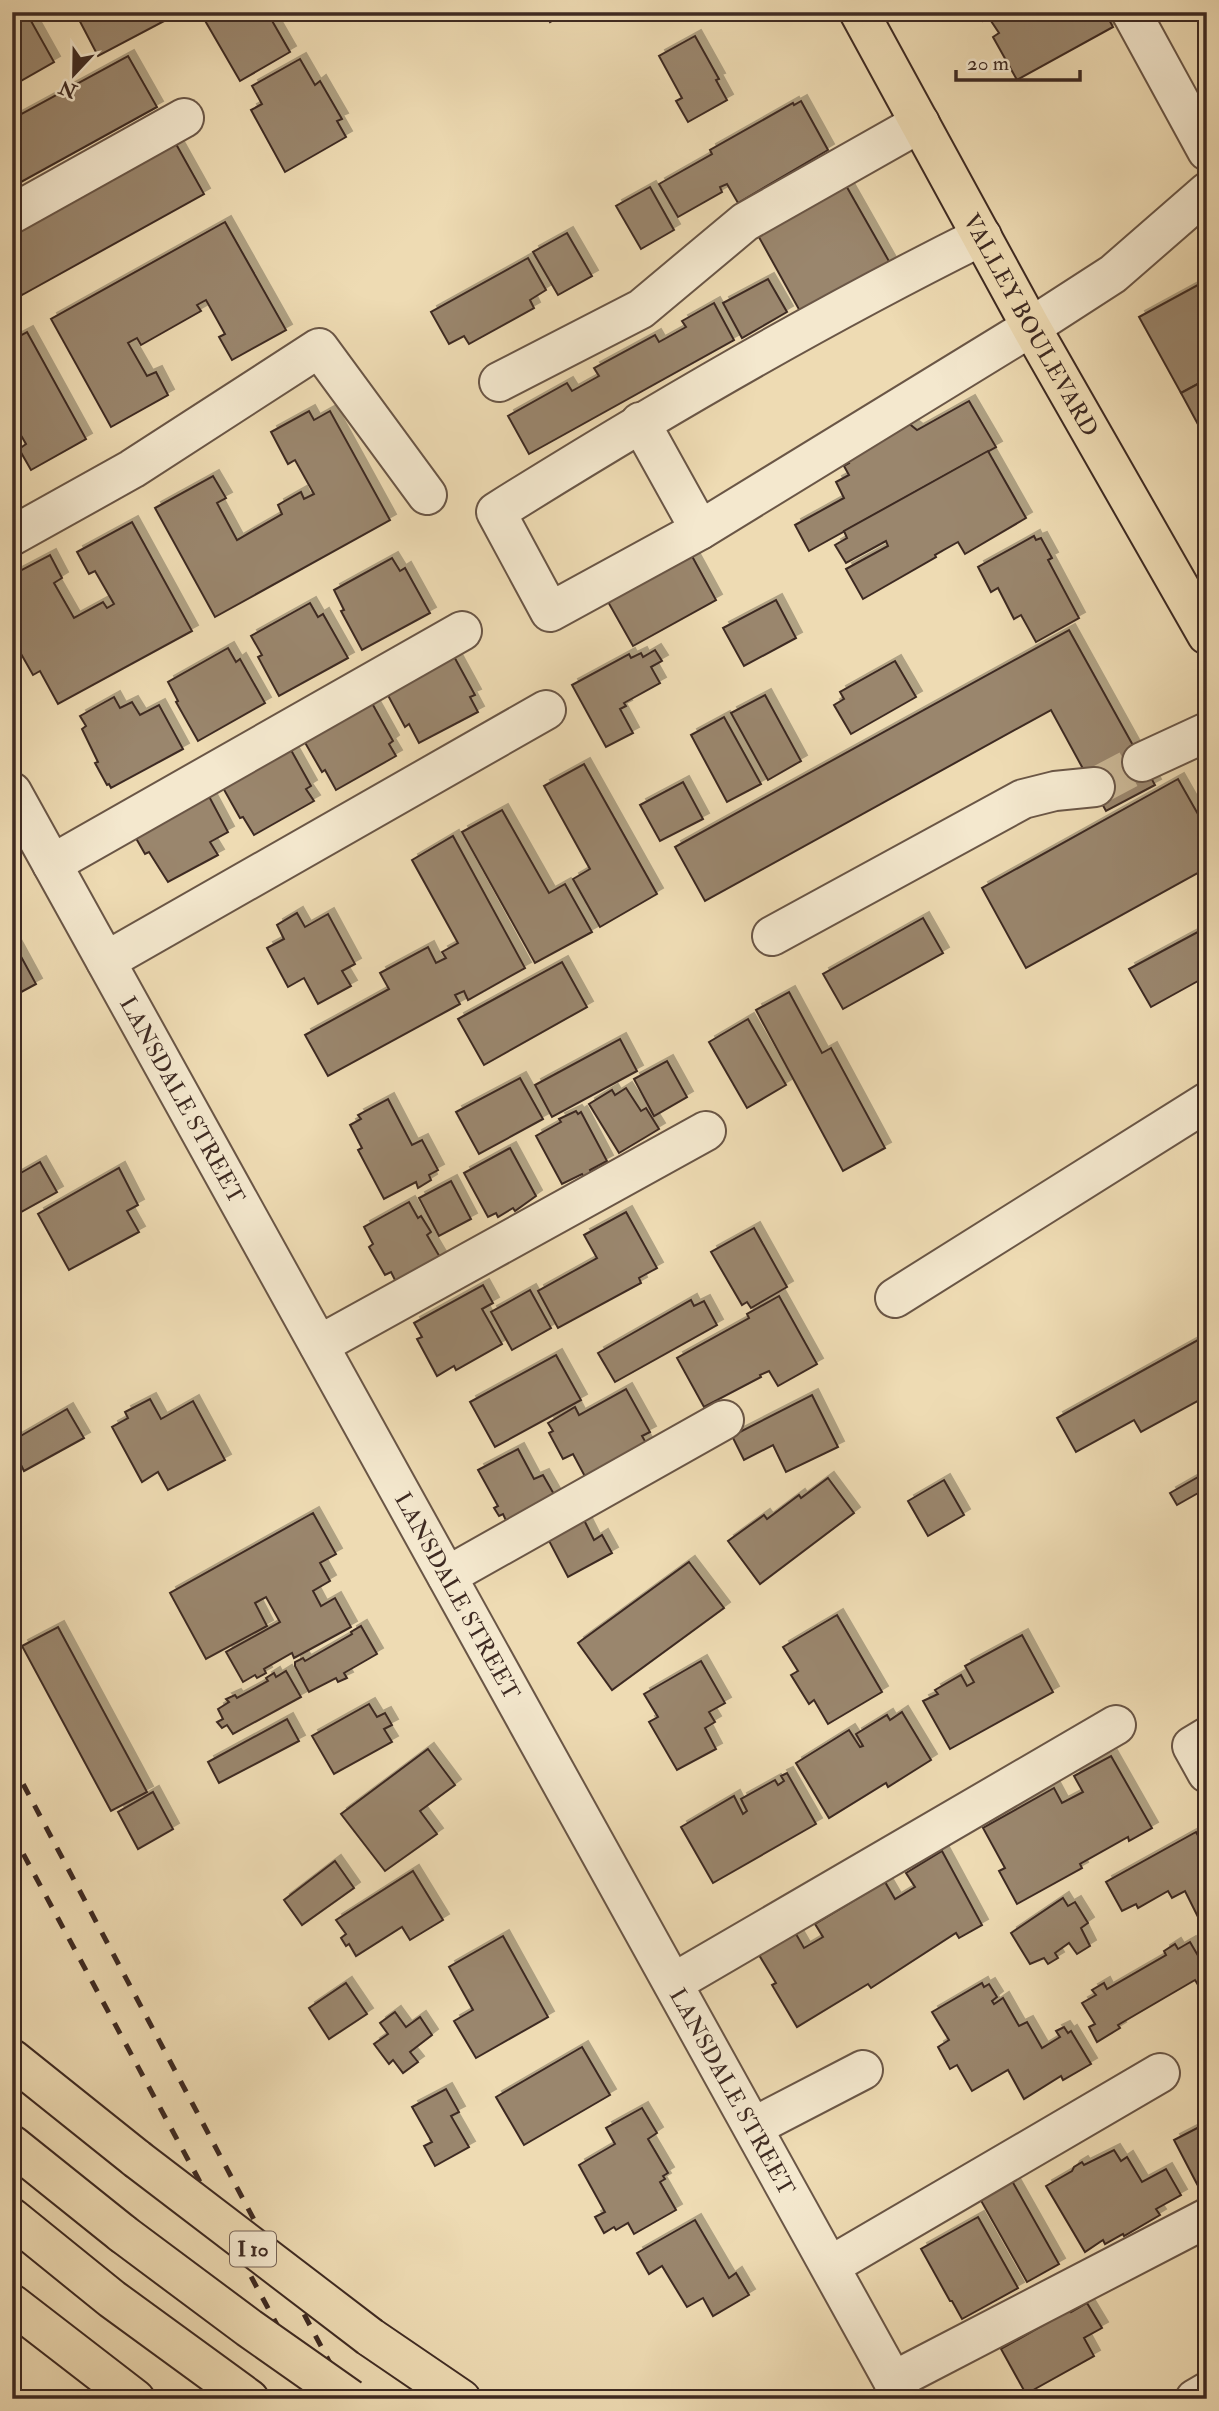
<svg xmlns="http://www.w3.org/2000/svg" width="1219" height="2411" font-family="'IM FELL Double Pica',serif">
  <defs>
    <filter id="shadow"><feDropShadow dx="6" dy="-6" stdDeviation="0" flood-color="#0004"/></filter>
  </defs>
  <rect width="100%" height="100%" fill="#eedbb3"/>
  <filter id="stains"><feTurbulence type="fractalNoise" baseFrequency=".00286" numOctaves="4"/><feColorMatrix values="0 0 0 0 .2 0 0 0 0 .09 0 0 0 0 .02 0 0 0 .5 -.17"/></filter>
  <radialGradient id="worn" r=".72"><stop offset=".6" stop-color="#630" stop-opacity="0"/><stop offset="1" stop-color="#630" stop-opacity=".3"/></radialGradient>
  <!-- building -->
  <g fill="#9a866d" stroke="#3e2a22" stroke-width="2" filter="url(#shadow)">
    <polygon points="12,12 26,12 54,62 12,86"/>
    <polygon points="75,12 165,12 168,19 98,56"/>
    <polygon points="200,12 267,12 290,52 240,81"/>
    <polygon points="545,12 567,12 550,22"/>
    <polygon points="978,12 1105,12 1113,27 1017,80 993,37 999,33 989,18 983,21"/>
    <polygon points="695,36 719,79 716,80 727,100 688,122 676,101 682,98 659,56"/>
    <polygon points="128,56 157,107 12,187 12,119"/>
    <polygon points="300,59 315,85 320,81 342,119 337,121 346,137 285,172 251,110 262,104 252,86"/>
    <polygon points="801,101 828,150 738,203 727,184 720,187 722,192 678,217 659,184 712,154 710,150 793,103 794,105"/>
    <polygon points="176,144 204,194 22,295 12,279 12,234"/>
    <polygon points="844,182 890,263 801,313 755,230"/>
    <polygon points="650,187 674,230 641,249 616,206"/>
    <polygon points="225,222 286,330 232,360 219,337 225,334 206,300 197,305 201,311 141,345 137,338 128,343 147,376 156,372 168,395 111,427 51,319"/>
    <polygon points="567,233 592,276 558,295 533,252"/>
    <polygon points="528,258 546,290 530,300 534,308 469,344 464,336 449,344 431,312"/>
    <polygon points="768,279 787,312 742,338 723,303"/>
    <polygon points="1207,280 1207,379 1181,393 1139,317"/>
    <polygon points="714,303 734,340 529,454 508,416 567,383 572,391 599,376 594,368 655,335 659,342 686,327 682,321"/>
    <polygon points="27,332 86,439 31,470 19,449 26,444 12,420 12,340"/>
    <polygon points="1207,379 1207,441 1181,393"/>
    <polygon points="969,401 996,447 809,551 795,525 844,498 836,482 849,475 844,466 849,463 840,445 896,413 917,430"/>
    <polygon points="309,411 314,420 330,411 390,520 215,617 155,508 213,476 226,498 217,503 237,540 282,514 278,505 301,492 304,499 314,494 295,460 288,464 271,432"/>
    <polygon points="988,451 1026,518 965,554 958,542 935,555 936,557 863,599 846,569 888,546 886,541 846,563 835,545 847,538 844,531"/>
    <polygon points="132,522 192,631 58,704 40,671 33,675 12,638 12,575 50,555 62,578 54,583 74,618 103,602 107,608 114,604 95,571 89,574 77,552"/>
    <polygon points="1034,536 1036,540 1041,538 1052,558 1048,560 1079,618 1036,642 1021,615 1014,619 998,588 991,592 978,567"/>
    <polygon points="687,547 716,600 633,646 603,593"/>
    <polygon points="392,558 400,571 405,568 430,613 362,650 341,611 344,610 334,590"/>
    <polygon points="776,600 796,638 744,666 723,628"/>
    <polygon points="310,603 318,617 323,614 348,658 279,696 258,657 262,655 251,636"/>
    <polygon points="1069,630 1155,785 1106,811 1051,710 705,901 675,847"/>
    <polygon points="228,648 236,662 240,659 265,703 198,741 176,702 178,701 168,682"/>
    <polygon points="655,650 662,661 651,667 660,683 624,703 626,706 620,709 633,733 606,747 572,685 629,654 631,658 641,653 643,657"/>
    <polygon points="451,651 475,695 470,697 478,712 419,743 409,724 405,727 384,688"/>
    <polygon points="895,661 916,697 851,734 834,705 844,699 840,692"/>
    <polygon points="765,695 801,761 768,780 731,713"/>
    <polygon points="368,696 393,741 389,744 396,756 336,790 325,770 322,772 300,734"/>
    <polygon points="114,697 120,708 132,702 140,715 159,705 183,749 111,788 109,784 107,785 95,763 98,762 82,729 86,726 80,716"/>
    <polygon points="724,717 761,784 727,802 691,735"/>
    <polygon points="286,741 311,786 306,789 314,801 254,835 243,817 240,818 218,779"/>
    <polygon points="584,764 657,894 600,927 573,879 590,869 544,786"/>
    <polygon points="1178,779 1207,830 1207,868 1026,968 982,888"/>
    <polygon points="683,782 703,819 660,841 640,805"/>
    <polygon points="204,787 228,832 210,842 218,855 168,882 149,852 145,854 133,833"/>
    <polygon points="502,810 549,893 565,884 592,932 535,963 462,832"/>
    <polygon points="453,836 525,968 468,1000 464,991 455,995 460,1004 328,1076 305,1035 389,989 380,973 428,947 436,963 446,958 442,952 458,943 412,860"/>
    <polygon points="297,913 305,927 328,914 355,964 342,971 351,986 318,1004 304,978 288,987 267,948 284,939 277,925"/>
    <polygon points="923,918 943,953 843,1009 823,974"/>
    <polygon points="1207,927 1207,976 1151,1007 1129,969"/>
    <polygon points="12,940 36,984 12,997"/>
    <polygon points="562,962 587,1007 484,1065 458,1019"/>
    <polygon points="789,992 822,1053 831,1048 885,1148 843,1171 756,1010"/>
    <polygon points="748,1019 786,1085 747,1108 709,1042"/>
    <polygon points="620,1039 637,1071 552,1117 535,1085"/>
    <polygon points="667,1061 687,1097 654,1116 634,1079"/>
    <polygon points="520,1078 543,1119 479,1154 456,1112"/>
    <polygon points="626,1088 641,1111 646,1108 659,1129 619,1153 589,1104 612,1090 615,1095"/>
    <polygon points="388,1099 412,1145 422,1140 438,1170 429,1175 431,1180 418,1188 416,1182 384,1199 358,1150 362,1148 350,1125 361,1119 358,1115"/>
    <polygon points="576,1111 578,1114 581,1112 607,1161 590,1170 592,1174 584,1178 582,1174 562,1184 536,1136 561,1122 559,1119"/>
    <polygon points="510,1148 536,1196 515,1211 513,1208 498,1217 496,1213 488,1217 464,1173"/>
    <polygon points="40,1162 57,1192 12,1217 12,1178"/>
    <polygon points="119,1168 138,1205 127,1211 139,1232 69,1270 38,1214"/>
    <polygon points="451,1181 471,1219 439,1236 419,1198"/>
    <polygon points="409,1202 418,1218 421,1216 431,1232 427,1235 444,1264 399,1288 391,1272 385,1275 369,1247 373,1244 364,1227"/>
    <polygon points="626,1212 657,1268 639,1278 641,1283 558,1328 538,1291 597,1258 584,1235"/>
    <polygon points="754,1228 787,1287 751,1308 747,1302 742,1305 711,1252"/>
    <polygon points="483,1285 493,1303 482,1309 502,1344 456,1370 454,1366 437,1376 417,1339 422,1337 414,1323"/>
    <polygon points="530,1290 551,1328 512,1350 491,1312"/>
    <polygon points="779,1296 817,1364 778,1386 769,1371 760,1375 761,1377 704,1407 677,1358 749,1318 747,1314"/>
    <polygon points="691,1300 694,1306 704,1301 717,1325 615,1382 598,1353"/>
    <polygon points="1207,1335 1207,1396 1141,1432 1134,1420 1076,1452 1057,1418"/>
    <polygon points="556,1355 581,1400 495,1447 470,1402"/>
    <polygon points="626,1389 650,1432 642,1436 650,1450 589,1484 573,1454 563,1459 549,1433 553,1431 548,1423 575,1407 579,1415"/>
    <polygon points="812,1395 838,1447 786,1472 773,1445 744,1460 732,1436"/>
    <polygon points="150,1399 161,1419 193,1401 225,1460 168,1490 158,1472 142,1482 112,1427 128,1418 125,1412"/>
    <polygon points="67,1409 84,1438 24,1471 20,1463 12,1468 12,1441"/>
    <polygon points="518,1449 534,1479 543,1475 555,1496 509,1527 503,1514 499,1516 494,1508 498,1506 478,1470"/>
    <polygon points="1207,1472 1207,1488 1177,1505 1170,1493"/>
    <polygon points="828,1478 854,1513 760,1584 728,1541 764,1515 767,1519 799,1495 801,1498"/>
    <polygon points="944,1480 964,1515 928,1536 908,1501"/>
    <polygon points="313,1513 336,1554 320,1563 330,1581 313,1591 321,1606 335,1598 351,1627 294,1658 292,1653 264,1669 266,1673 257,1678 255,1675 243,1682 226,1652 280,1622 266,1597 255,1603 267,1626 206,1659 170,1593"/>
    <polygon points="583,1518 594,1540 602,1535 612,1553 568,1577 547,1537"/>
    <polygon points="689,1562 724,1608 612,1690 578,1643"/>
    <polygon points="837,1615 882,1692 828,1724 814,1700 809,1704 791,1675 798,1671 783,1647"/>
    <polygon points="361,1626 377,1654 344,1673 347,1678 338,1682 336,1678 309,1692 295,1666 295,1662 303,1658 305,1661 352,1634 351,1632"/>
    <polygon points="58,1627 147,1792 111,1811 22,1646"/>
    <polygon points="1022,1635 1053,1692 950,1749 923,1701 938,1694 935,1690 961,1675 967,1686 974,1682 965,1666"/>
    <polygon points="701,1661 725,1703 709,1712 715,1722 705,1728 716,1749 677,1770 649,1722 658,1717 644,1694"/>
    <polygon points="286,1671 301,1697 233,1734 227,1725 222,1728 217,1722 223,1719 218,1709 229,1702 226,1699 235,1695 237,1698 268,1681 266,1678 274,1673 276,1677"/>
    <polygon points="369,1704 377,1717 385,1713 392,1725 384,1729 392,1742 334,1774 312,1736"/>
    <polygon points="902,1712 931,1760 888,1787 886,1783 829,1818 796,1763 849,1730 860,1747 863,1746 856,1734 887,1715 890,1720"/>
    <polygon points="287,1719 299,1741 219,1783 208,1762"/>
    <polygon points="428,1749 455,1785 420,1811 437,1834 385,1871 341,1814"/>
    <polygon points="1111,1756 1152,1828 1129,1841 1128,1837 1080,1864 1082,1868 1017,1904 999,1871 1005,1868 983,1828 1054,1788 1062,1803 1083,1792 1074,1776"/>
    <polygon points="787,1773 816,1824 713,1883 681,1827 734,1796 743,1814 747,1811 741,1799 775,1780 778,1785 784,1781 781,1776"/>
    <polygon points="153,1792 173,1829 138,1849 118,1812"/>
    <polygon points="1196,1832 1207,1852 1207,1923 1204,1918 1200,1921 1185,1891 1172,1898 1168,1891 1138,1908 1136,1904 1122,1911 1106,1882"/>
    <polygon points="942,1851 982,1925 959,1938 956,1933 871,1988 868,1984 797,2027 772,1985 776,1983 759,1955 796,1934 804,1948 823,1937 815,1924 885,1882 895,1899 915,1887 906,1873"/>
    <polygon points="335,1861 354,1888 302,1925 284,1900"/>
    <polygon points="413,1871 443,1920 410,1940 402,1927 356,1956 349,1944 346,1946 341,1938 346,1934 336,1920"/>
    <polygon points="1063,1898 1068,1906 1075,1902 1088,1923 1081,1928 1090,1946 1077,1954 1069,1943 1055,1953 1058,1958 1048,1964 1044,1958 1030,1964 1011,1933"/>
    <polygon points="503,1936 548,2017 476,2058 454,2021 473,2010 449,1967"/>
    <polygon points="1190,1942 1207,1971 1207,1980 1198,1985 1195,1980 1118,2025 1120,2028 1097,2042 1089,2027 1095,2024 1082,2003 1096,1995 1092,1990 1104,1983 1107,1989 1166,1955 1164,1951 1175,1944 1178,1949"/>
    <polygon points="346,1983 367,2014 329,2039 309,2008"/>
    <polygon points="982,1983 984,1987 989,1984 997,1997 992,2001 994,2004 1003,1998 1019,2026 1027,2022 1042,2048 1060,2037 1056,2031 1064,2027 1068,2033 1071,2031 1091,2064 1063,2080 1061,2076 1024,2099 1008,2070 972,2091 957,2065 950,2069 938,2047 949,2040 932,2012"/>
    <polygon points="395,2012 406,2027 420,2017 432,2035 410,2052 418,2062 403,2073 393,2060 389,2064 374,2044 388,2034 380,2023"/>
    <polygon points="582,2047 610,2095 524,2145 496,2097"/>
    <polygon points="446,2089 459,2112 451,2116 469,2147 435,2166 424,2146 432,2142 412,2107"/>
    <polygon points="642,2108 657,2133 648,2139 668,2173 663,2176 665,2179 660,2182 676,2210 634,2234 628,2223 616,2230 614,2227 604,2233 595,2217 605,2212 579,2165 615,2144 606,2128"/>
    <polygon points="1207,2123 1207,2187 1203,2189 1199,2182 1197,2184 1174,2140"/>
    <polygon points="1114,2150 1121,2161 1127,2157 1142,2182 1166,2169 1181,2195 1156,2209 1160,2215 1124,2236 1123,2234 1105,2244 1103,2240 1085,2252 1046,2186 1072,2171 1074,2167 1082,2162 1084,2165"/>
    <polygon points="1007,2172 1059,2264 1027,2282 975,2190"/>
    <polygon points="978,2217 1018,2288 962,2319 952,2301 950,2301 921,2249"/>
    <polygon points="695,2220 729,2278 736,2273 749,2295 713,2316 703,2298 687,2307 662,2266 649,2274 637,2253"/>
    <polygon points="1087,2303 1102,2328 1084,2338 1094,2356 1026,2394 1001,2349 1070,2310 1071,2312"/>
  </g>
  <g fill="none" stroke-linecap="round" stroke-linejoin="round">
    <!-- minor-tunnel -->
    <polyline stroke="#cbb896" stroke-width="38" stroke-dasharray="38 19" stroke-linecap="butt" points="1095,787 1142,762"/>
    <defs>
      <g id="minor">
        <polyline points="1131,12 1207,151"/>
        <polyline points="12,214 184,118"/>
        <path d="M982 236C815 319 654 413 496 512L550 612 700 530 1031 327 1113 274 1207 192"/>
        <polyline points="499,382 641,309 745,222 920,123"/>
        <polyline points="640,422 700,530"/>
        <polyline points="12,536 132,469 319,348 427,495"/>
        <polyline points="1142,762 1207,732"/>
        <path id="s1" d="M12 792 903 2399"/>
        <polyline points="52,864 462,631"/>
        <polyline points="772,936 1023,799 1055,791 1095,787"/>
        <polyline points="106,961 546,710"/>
        <polyline points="895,1298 1207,1102"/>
        <polyline points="319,1345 706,1131"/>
        <polyline points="447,1576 724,1420"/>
        <polyline points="1207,1737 1192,1746 1207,1773"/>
        <polyline points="673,1983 1116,1725"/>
        <polyline points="753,2127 863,2070"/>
        <polyline points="830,2266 1160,2073"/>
        <polyline points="893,2381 1207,2218"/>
        <polyline points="1195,2399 1207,2392"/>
      </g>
      <g id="major">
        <path id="s2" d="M859 12 1031 327 1207 635"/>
      </g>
      <g id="highway">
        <polyline points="12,2059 137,2159"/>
        <polyline points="12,2145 123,2234"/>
        <polyline points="12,2218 112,2299 249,2399"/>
        <polyline points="12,2304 135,2399"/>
        <polyline points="370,2337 461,2399"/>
      </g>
    </defs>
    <!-- minor casing -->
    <use href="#minor" stroke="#6a5646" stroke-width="42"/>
    <!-- major casing -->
    <use href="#major" stroke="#3e2a22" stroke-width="42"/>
    <!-- highway casing -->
    <use href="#highway" stroke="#3e2a22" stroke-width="42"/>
    <!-- minor -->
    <use href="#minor" stroke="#f4e8ce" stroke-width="38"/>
    <!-- major -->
    <use href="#major" stroke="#eedbb3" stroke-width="38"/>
    <!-- highway -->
    <use href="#highway" stroke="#eedbb3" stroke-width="38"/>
    <!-- rail -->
    <g stroke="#3e2a22" stroke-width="5" stroke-dasharray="12 12" stroke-linecap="butt">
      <polyline points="12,1763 349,2399"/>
      <polyline points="12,1833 317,2399"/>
    </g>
    <defs>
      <g id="highway-bridge">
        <polyline points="137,2159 370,2337"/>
        <polyline points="123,2234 249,2328 350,2399"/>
      </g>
    </defs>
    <!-- highway-bridge casing -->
    <use href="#highway-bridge" stroke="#3e2a22" stroke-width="42" stroke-linecap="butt"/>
    <!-- highway-bridge -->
    <use href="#highway-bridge" stroke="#eedbb3" stroke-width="38"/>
  </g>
  <g text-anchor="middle" stroke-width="5" stroke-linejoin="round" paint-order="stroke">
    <!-- shield labels -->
    <rect fill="#f4e8ce" stroke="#756356" stroke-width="2" x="230" y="2231.5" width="46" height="35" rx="5"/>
    <g font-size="21" font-weight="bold" fill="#3e2a22">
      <text x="253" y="2256">I 10</text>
    </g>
    <!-- street labels -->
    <g font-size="23" fill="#3e2a22" stroke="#f4e8ce">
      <text dy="8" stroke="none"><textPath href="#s2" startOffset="357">VALLEY BOULEVARD</textPath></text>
      <text dy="8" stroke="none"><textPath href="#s1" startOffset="352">LANSDALE STREET</textPath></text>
      <text dy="8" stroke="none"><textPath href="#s1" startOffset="919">LANSDALE STREET</textPath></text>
      <text dy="8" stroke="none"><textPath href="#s1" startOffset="1486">LANSDALE STREET</textPath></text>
    </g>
  </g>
  <!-- margin -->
  <rect width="1219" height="2411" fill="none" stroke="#eedbb3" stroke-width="42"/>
  <rect x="14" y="14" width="1191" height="2383" fill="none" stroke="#3e2a22" stroke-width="3.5"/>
  <rect x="21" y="21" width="1177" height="2369" fill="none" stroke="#3e2a22" stroke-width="2"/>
  <!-- north arrow -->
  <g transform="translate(74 74) rotate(202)" stroke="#f4e8ce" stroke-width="5" paint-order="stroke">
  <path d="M0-5L12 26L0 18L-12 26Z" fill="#3e2a22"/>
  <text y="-10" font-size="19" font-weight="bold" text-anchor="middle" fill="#3e2a22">N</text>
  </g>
  <!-- scale -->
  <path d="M956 70v10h124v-10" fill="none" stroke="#3e2a22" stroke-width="3.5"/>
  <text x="967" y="70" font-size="21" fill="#3e2a22" stroke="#f4e8ce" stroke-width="5" paint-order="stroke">20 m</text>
  <rect width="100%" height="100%" filter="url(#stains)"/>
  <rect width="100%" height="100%" fill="url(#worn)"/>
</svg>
